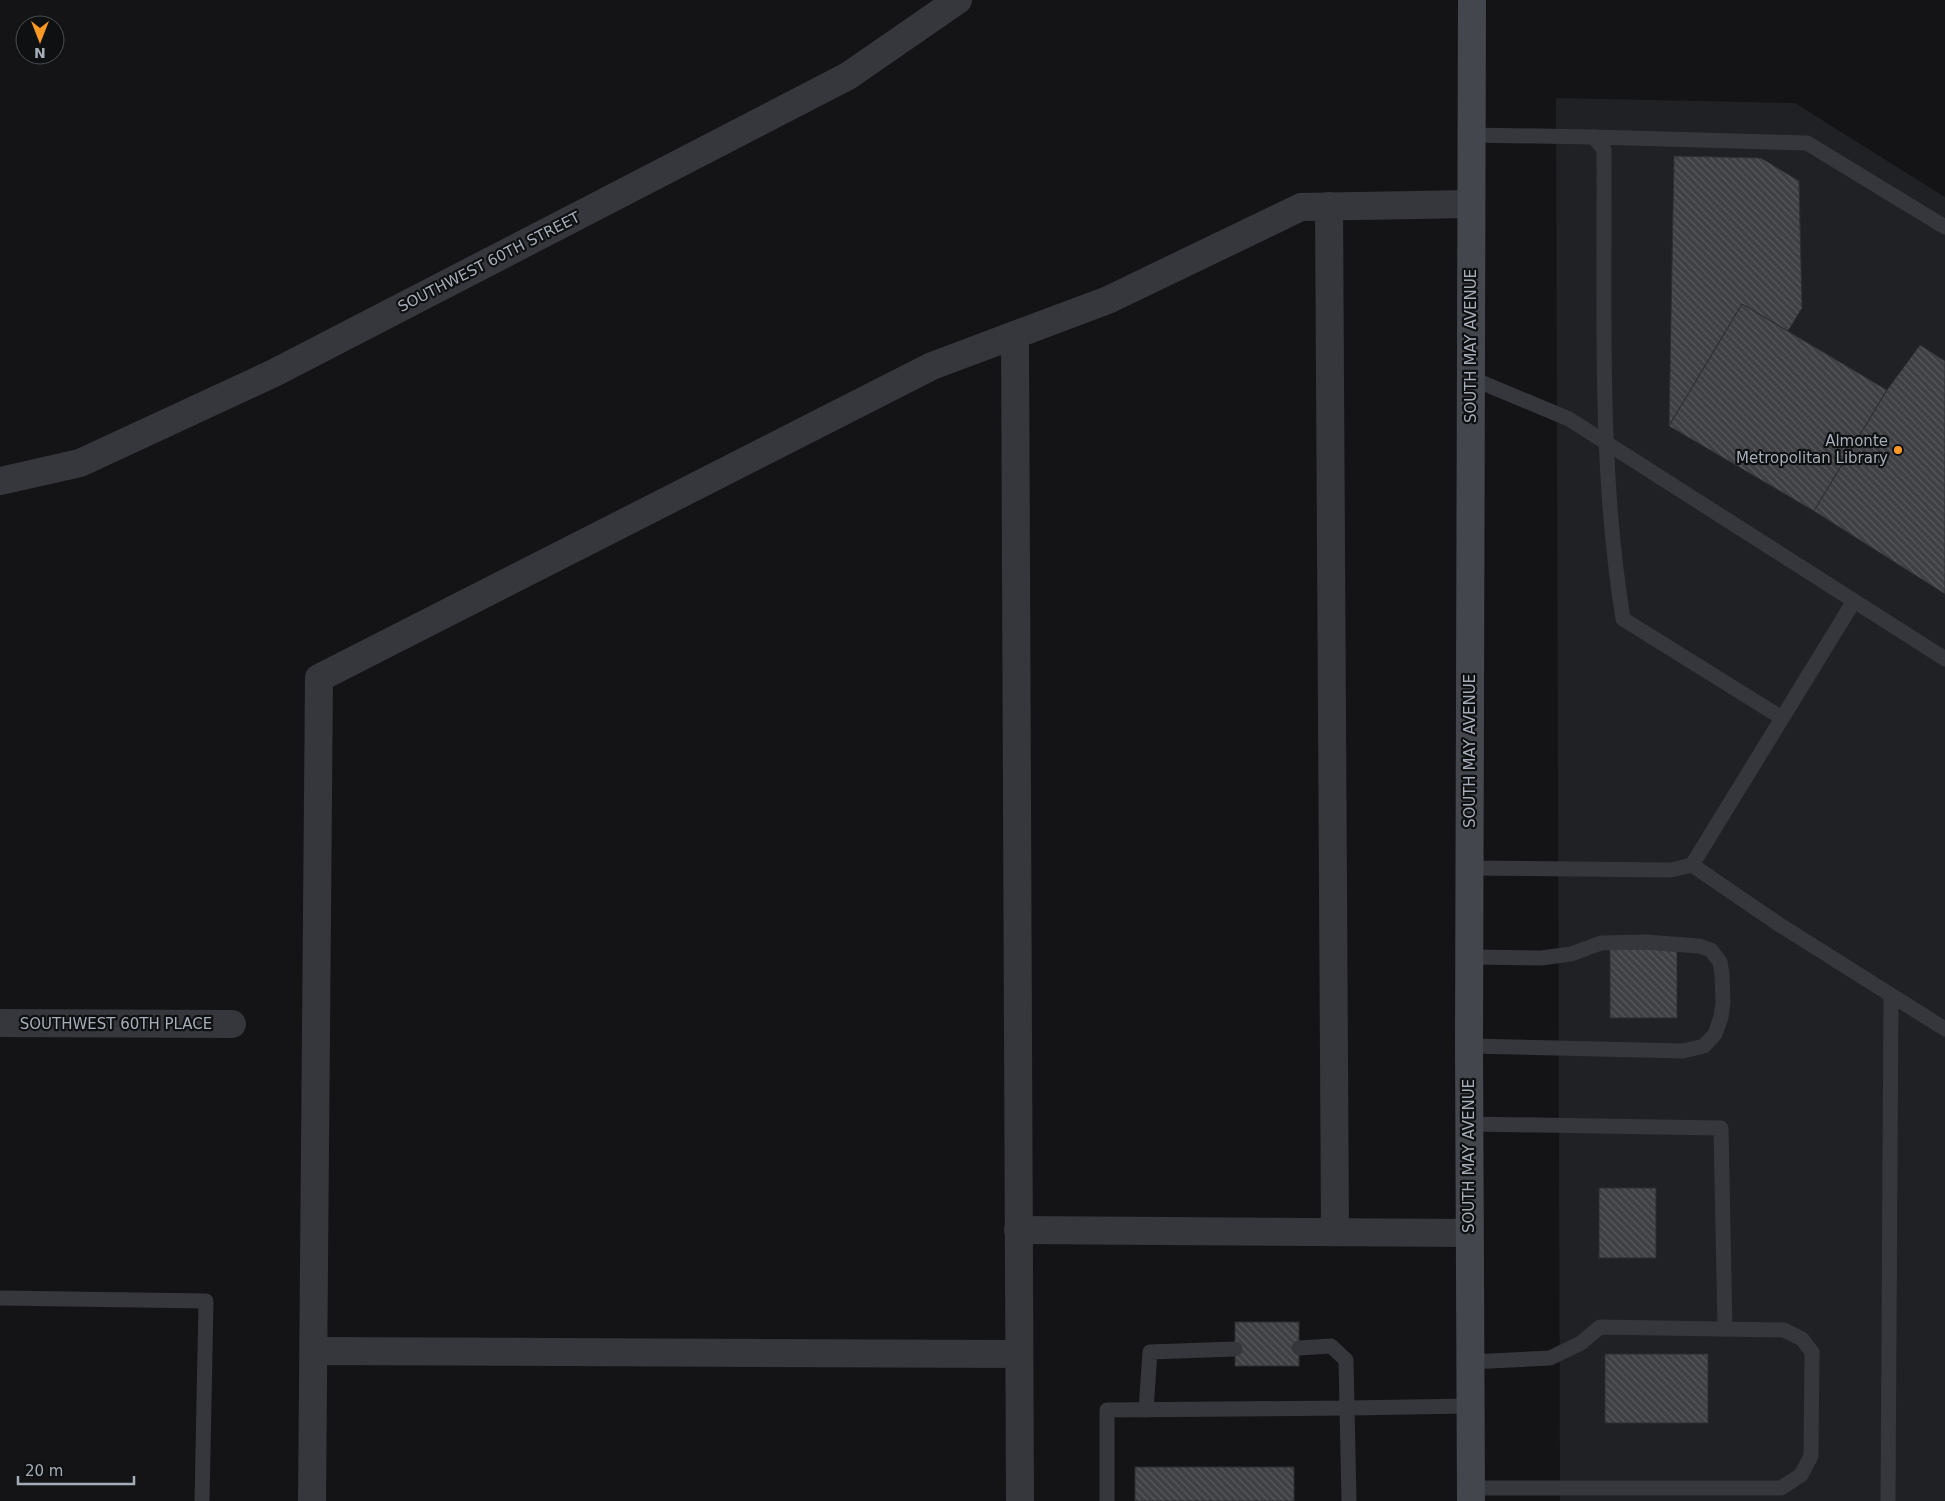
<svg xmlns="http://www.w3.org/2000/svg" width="1945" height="1501" font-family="'DejaVu Sans',sans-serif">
  <defs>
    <pattern id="building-back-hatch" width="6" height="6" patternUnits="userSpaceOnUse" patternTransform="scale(1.25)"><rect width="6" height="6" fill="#3e4044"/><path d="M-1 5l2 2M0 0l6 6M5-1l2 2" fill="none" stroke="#57595d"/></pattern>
  </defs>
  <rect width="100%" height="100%" fill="#141416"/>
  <!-- built -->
  <polygon fill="#202124" points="1556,98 1795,103 1945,197 1945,1501 1560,1501"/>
  <!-- building -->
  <g fill="url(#building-back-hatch)" stroke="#2e2f33">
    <polygon points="1674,156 1761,158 1799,181 1802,308 1788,331 1742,304 1669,426"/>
    <polygon points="1742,304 1887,390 1814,511 1669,426"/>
    <polygon points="1920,345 1945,361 1945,594 1814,511 1887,390"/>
    <rect x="1610" y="949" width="67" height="69"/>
    <rect x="1599" y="1188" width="57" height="70"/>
    <rect x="1235" y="1322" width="64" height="44"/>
    <rect x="1605" y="1354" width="103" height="69"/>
    <rect x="1135" y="1467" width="159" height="34"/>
  </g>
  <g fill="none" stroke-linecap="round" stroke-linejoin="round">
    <!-- service -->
    <g stroke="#35373c" stroke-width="15">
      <path d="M1471 135 1593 137 1604 149C1605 305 1598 464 1623 619L1782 718"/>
      <polyline points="1593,137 1807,143 1945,227"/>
      <polyline points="1471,378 1569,419 1945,659"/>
      <polyline points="1692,865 1780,925 1945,1029"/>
      <polyline points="1470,868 1671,870 1692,865 1854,601"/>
      <polyline points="1469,1046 1683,1051 1704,1046 1715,1034 1721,1017 1723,1003 1722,974 1720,962 1711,950 1699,946 1645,942 1601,943 1571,954 1541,958 1470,957"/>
      <polyline points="1469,1124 1721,1128 1725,1329"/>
      <polyline points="0,1298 206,1301 202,1501"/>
      <polyline points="1470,1362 1550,1358 1581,1343 1600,1327 1784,1330 1802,1339 1812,1352 1811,1456 1801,1475 1781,1488 1471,1488"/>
      <polyline points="1146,1410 1150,1352 1235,1349"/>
      <polyline points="1107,1501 1107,1410 1347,1408 1346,1360 1331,1346 1299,1348"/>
      <polyline points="1349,1501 1347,1408 1470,1406"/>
      <polyline points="1888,1501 1891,996"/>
    </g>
    <!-- minor -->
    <g stroke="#35373c" stroke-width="28">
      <polyline points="1329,206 1335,1231"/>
      <polyline points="1015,335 1020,1501"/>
      <polyline points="0,481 80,463 274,373 848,76 958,0"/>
      <polyline points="0,1023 232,1024"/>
      <polyline points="1018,1230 1469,1233"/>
      <polyline points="314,1351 1019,1354"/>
      <polyline points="312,1501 319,678 932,366 1108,300 1301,207 1471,204"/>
    </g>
    <!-- secondary -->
    <polyline stroke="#43464c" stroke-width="28" points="1471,1501 1469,1046 1472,0"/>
  </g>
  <!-- markers -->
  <circle fill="#ff9924" stroke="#0f1011" stroke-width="2" cx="1898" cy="450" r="5"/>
  <g text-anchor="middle" stroke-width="4.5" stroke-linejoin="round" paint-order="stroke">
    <!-- street labels -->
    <g font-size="15" fill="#a5adb8" stroke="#0f1011">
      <text transform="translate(489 262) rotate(-27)" y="5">SOUTHWEST 60TH STREET</text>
      <text transform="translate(1471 346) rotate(-90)" y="5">SOUTH MAY AVENUE</text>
      <text transform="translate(1470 751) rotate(-90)" y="5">SOUTH MAY AVENUE</text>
      <text x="116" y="1029">SOUTHWEST 60TH PLACE</text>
      <text transform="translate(1469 1156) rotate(-90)" y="5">SOUTH MAY AVENUE</text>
    </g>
    <!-- poi labels -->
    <g font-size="15" fill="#a5adb8" stroke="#0f1011" text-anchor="end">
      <text x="1888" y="446">Almonte<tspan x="1888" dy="17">Metropolitan Library</tspan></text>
    </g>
  </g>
  <!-- north arrow -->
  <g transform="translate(40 40) rotate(180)"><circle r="24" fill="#0f1011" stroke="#4b4f54"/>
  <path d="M0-4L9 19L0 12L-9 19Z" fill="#ff9924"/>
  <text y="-8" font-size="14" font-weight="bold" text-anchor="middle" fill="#a5adb8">N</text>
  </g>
  <!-- scale -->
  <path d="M18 1476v8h116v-8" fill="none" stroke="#a5adb8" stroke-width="2.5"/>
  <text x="25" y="1476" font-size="15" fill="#a5adb8" stroke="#0f1011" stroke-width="4" paint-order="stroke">20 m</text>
</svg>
